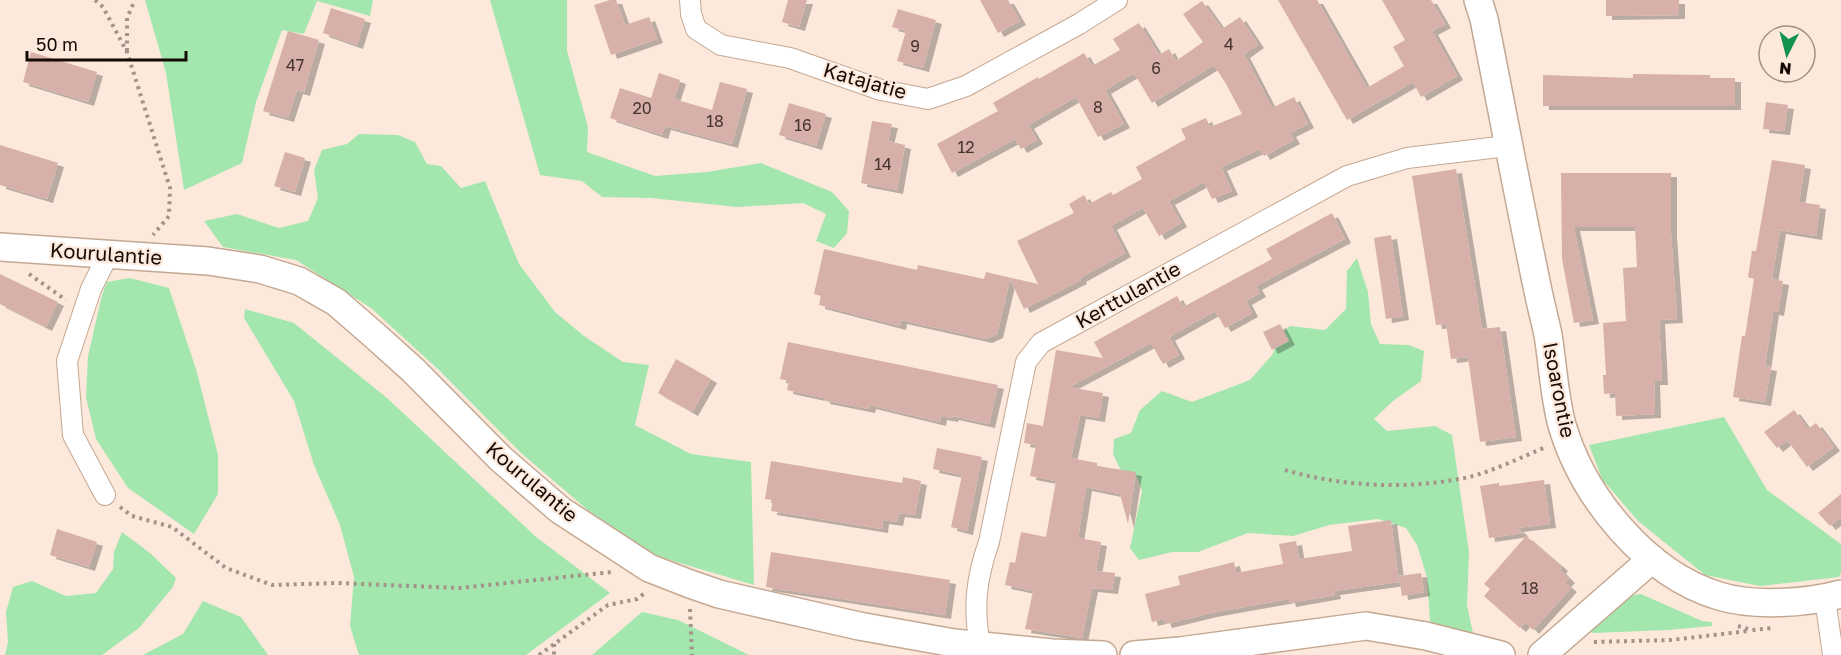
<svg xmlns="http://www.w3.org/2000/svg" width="1841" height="655" font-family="'Golos Text',sans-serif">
  <defs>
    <filter id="shadow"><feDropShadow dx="6" dy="4" stdDeviation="0" flood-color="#0004"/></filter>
  </defs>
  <rect width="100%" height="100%" fill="#fce9db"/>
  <!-- green -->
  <g fill="#a3e6ae">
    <polygon points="145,0 373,0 370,16 317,1 304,34 282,30 256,102 242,163 184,190 166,73"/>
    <polygon points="490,0 567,0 567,51 588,127 587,152 655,176 707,172 761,163 832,192 849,211 847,233 834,248 816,241 826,214 803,203 737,207 651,198 602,197 582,181 540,175"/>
    <polygon points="359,134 398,135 415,142 427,164 441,166 461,188 485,181 519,264 555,312 584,336 623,362 649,365 635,425 691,454 751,462 754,585 653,555 589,511 520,452 440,371 371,308 296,260 223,247 204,221 237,214 279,228 308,221 318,198 314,170 322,150 347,144"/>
    <polygon points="1357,258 1368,292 1371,324 1380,344 1409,345 1424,351 1421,381 1393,401 1374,419 1387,431 1435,426 1452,435 1469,552 1467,605 1474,638 1440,637 1430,621 1427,577 1417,545 1406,528 1378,519 1329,525 1293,536 1248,533 1198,552 1172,552 1139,560 1130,548 1142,491 1137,477 1121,471 1113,454 1114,439 1131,433 1140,410 1162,391 1192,402 1250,380 1272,355 1282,333 1290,326 1325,330 1346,309 1347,271"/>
    <polygon points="130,278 169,288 196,369 218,455 218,494 194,534 128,488 96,439 86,397 88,356 102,295 107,282"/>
    <polygon points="245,309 294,323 387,398 535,536 610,593 526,655 359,655 350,626 354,577 340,525 314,465 294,401 244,318"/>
    <polygon points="1724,417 1767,490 1841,544 1841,572 1839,577 1760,586 1705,575 1638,521 1602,479 1589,445"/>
    <polygon points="122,532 150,553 176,578 173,587 139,628 102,655 5,655 8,642 6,612 13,587 32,581 66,596 96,593 113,569 114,552"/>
    <polygon points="1641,594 1702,621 1712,622 1712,626 1668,630 1594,633 1588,631 1629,596"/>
    <polygon points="203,601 241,617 268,655 143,655 183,634"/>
    <polygon points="642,612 678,620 749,655 592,655"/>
  </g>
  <!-- building -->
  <g fill="#d6b0a9" filter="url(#shadow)">
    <polygon points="610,0 616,0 625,25 649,17 657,39 611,55 594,5"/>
    <polygon points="788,0 807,0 799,27 782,22"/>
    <polygon points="980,0 1008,0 1020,21 998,33"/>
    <polygon points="1278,0 1317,0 1367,88 1404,66 1393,47 1405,40 1382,0 1431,0 1445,24 1432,31 1457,76 1421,97 1413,82 1347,120"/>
    <polygon points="1606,0 1679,0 1679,15 1606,16"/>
    <polygon points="1202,1 1222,29 1240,17 1258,44 1244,54 1272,108 1294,97 1308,124 1290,133 1294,140 1264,156 1260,149 1221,167 1232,191 1212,199 1204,182 1169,201 1181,223 1159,236 1143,208 1111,226 1125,253 1080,278 1081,280 1024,309 1010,279 997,334 986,339 901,320 900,326 819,305 821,296 814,294 824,249 917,270 918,265 984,279 986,272 1038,284 1017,241 1074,213 1069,204 1084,195 1089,204 1111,192 1113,195 1142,179 1136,167 1186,139 1181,129 1206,118 1210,127 1242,114 1226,84 1214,65 1152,103 1134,73 1105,90 1124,124 1098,137 1076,97 1028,125 1037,140 1021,149 1015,139 952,173 937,144 998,111 993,103 1038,77 1039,79 1084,53 1092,66 1120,50 1113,39 1139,23 1159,55 1169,49 1176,61 1203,42 1183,14"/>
    <polygon points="331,8 365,19 357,45 323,33"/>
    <polygon points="898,9 936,20 923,68 897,61 906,31 892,27"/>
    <polygon points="288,31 319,40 304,92 297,90 288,118 263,111"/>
    <polygon points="31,52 97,72 88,102 23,82"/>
    <polygon points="659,73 680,80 674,99 712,110 720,82 747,89 732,144 665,126 662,135 610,118 620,88 651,98"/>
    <polygon points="1633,74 1710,75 1710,78 1735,78 1735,106 1543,106 1543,75 1633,78"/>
    <polygon points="1766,102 1788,105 1784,131 1763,129"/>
    <polygon points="789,103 826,114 816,146 779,135"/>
    <polygon points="872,121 892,124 888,141 905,145 897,190 861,183"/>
    <polygon points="0,145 58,163 47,199 0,185"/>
    <polygon points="285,152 305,158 295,192 274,186"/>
    <polygon points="1772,160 1805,165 1799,202 1820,205 1816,236 1780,230 1772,279 1783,281 1778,312 1773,311 1765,366 1771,367 1765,402 1733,397 1742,336 1745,336 1754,279 1748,277 1752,251 1756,251"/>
    <polygon points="1456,169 1482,329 1500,327 1516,437 1480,442 1468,357 1451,359 1446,324 1436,325 1412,176"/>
    <polygon points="1561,173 1671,173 1671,233 1677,319 1659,320 1662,381 1654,381 1655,414 1616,416 1615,393 1604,394 1603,375 1606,375 1603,323 1626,321 1623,268 1637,267 1635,227 1574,227 1593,320 1574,323 1562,259"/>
    <polygon points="1332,213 1345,239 1256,286 1260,293 1246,301 1252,313 1225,328 1215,311 1169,337 1179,355 1163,364 1151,343 1069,387 1103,393 1099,418 1080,415 1071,458 1097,463 1097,466 1136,472 1128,524 1120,494 1086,487 1078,538 1101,542 1096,571 1115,573 1112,590 1092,588 1082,638 1025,629 1033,591 1005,585 1010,562 1015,563 1021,532 1046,537 1056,481 1030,476 1036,445 1024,443 1027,423 1043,426 1056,350 1103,358 1094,342 1177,296 1183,307 1272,259 1266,249"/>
    <polygon points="1391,235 1403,316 1386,319 1374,238"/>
    <polygon points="0,274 58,302 46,327 0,304"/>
    <polygon points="1280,324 1289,341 1272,350 1263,332"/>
    <polygon points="788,342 998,385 989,424 953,416 952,418 941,416 940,422 870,405 869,409 824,400 824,398 787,390 789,381 780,379"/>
    <polygon points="676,359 711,379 692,412 658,393"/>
    <polygon points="1794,410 1808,429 1816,423 1834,447 1807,467 1787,440 1777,448 1764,432"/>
    <polygon points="937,448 982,457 967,531 951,527 962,475 933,469"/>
    <polygon points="771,461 902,483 903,477 921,481 915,515 899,513 897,522 883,520 882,529 771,511 773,500 765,499"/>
    <polygon points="1544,480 1550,524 1517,528 1523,533 1489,538 1480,486 1499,483 1499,486"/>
    <polygon points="1841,494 1841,517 1830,526 1818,513"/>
    <polygon points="1391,520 1399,582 1334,591 1335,595 1290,603 1289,599 1211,613 1166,624 1164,619 1152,622 1145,594 1180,585 1178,576 1234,562 1236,573 1283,564 1279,544 1296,541 1299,559 1352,551 1348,526"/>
    <polygon points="57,529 97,542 89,567 50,555"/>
    <polygon points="1526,536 1562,567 1560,570 1569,579 1565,583 1571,588 1533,630 1525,622 1520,628 1484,596 1490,589 1484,584"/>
    <polygon points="771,552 950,580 945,615 766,587"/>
    <polygon points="1421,573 1424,592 1402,596 1399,576"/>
  </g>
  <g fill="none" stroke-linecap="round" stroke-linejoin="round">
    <defs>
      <g id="street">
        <polyline points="690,0 691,14 696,29 721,45 790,58 881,90 928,99 966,86 1079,24 1117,0"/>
        <polyline points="105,495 73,435 67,361 91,289 108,255"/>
        <polyline points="1825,598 1833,655"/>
        <path d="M980 646C973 607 976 579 989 542L1026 362 1041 343 1347 176 1407 158 1507 146"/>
      </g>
      <g id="secondary">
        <path d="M1478 0 1484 19C1502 110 1519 200 1538 291 1541 306 1545 320 1548 335 1553 365 1554 396 1562 425 1583 497 1646 574 1719 596 1754 607 1807 603 1841 594"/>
        <polyline points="0,247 208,261 260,269 299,281 336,302 374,335 413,370 501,459 560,510 649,568 690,584 719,594 859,626 954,643 1052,653 1103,655"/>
        <polyline points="1134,655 1180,651 1366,626 1426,636 1501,655"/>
        <polyline points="1542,655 1652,559"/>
      </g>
    </defs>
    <!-- street casing -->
    <use href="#street" stroke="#c5a892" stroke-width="22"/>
    <!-- secondary casing -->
    <use href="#secondary" stroke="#c5a892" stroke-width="30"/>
    <!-- path -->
    <g stroke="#a39388" stroke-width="4" stroke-dasharray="3 4.5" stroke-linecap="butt">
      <polyline points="95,0 103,7 127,52 170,188 169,216 153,235"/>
      <polyline points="127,51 127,18 135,0"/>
      <polyline points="29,274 66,300"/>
      <path d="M1285 470C1344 487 1409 490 1469 477 1491 472 1524 456 1546 447"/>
      <polyline points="120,507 132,516 172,527 226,568 272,585 338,583 459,588 612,572"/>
      <polyline points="690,609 692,655"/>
      <polyline points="1738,626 1752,630 1772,628"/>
      <polyline points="1594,642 1671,640 1748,631"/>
      <polyline points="554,644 554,655"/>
      <polyline points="539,655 608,605 637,599 646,592"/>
    </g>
    <!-- street -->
    <use href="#street" stroke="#fff" stroke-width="20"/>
    <!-- secondary -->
    <use href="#secondary" stroke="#fff" stroke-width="27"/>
  </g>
  <g text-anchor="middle" stroke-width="4.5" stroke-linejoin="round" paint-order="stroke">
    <!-- number labels -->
    <g font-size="16" fill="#45342d">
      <text x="1229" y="50">4</text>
      <text x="915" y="52">9</text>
      <text x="295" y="71">47</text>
      <text x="1156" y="74">6</text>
      <text x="1098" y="113">8</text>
      <text x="642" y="114">20</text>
      <text x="715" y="127">18</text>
      <text x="803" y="131">16</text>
      <text x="966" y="153">12</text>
      <text x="883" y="170">14</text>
      <text x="1530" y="594">18</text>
    </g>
    <!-- street labels -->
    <g font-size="20" fill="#150b04" stroke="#fce9db">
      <text transform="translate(865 81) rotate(16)" y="7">Katajatie</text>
      <text transform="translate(106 254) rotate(4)" y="7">Kourulantie</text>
      <text transform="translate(1128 295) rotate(-29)" y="7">Kerttulantie</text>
      <text transform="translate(1559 390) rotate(79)" y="7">Isoarontie</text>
      <text transform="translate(532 482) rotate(40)" y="7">Kourulantie</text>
    </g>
  </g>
  <!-- north arrow -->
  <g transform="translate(1787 54) rotate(186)"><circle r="28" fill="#fce9db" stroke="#a09085" stroke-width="1.5"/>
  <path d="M0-4.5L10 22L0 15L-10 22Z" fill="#12924f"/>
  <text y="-9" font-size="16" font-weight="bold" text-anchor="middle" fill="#150b04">N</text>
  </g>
  <!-- scale -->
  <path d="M27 51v9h159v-9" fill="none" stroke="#150b04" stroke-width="3"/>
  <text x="36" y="51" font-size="18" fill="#150b04" stroke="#fce9db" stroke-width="4.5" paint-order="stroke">50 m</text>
</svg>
